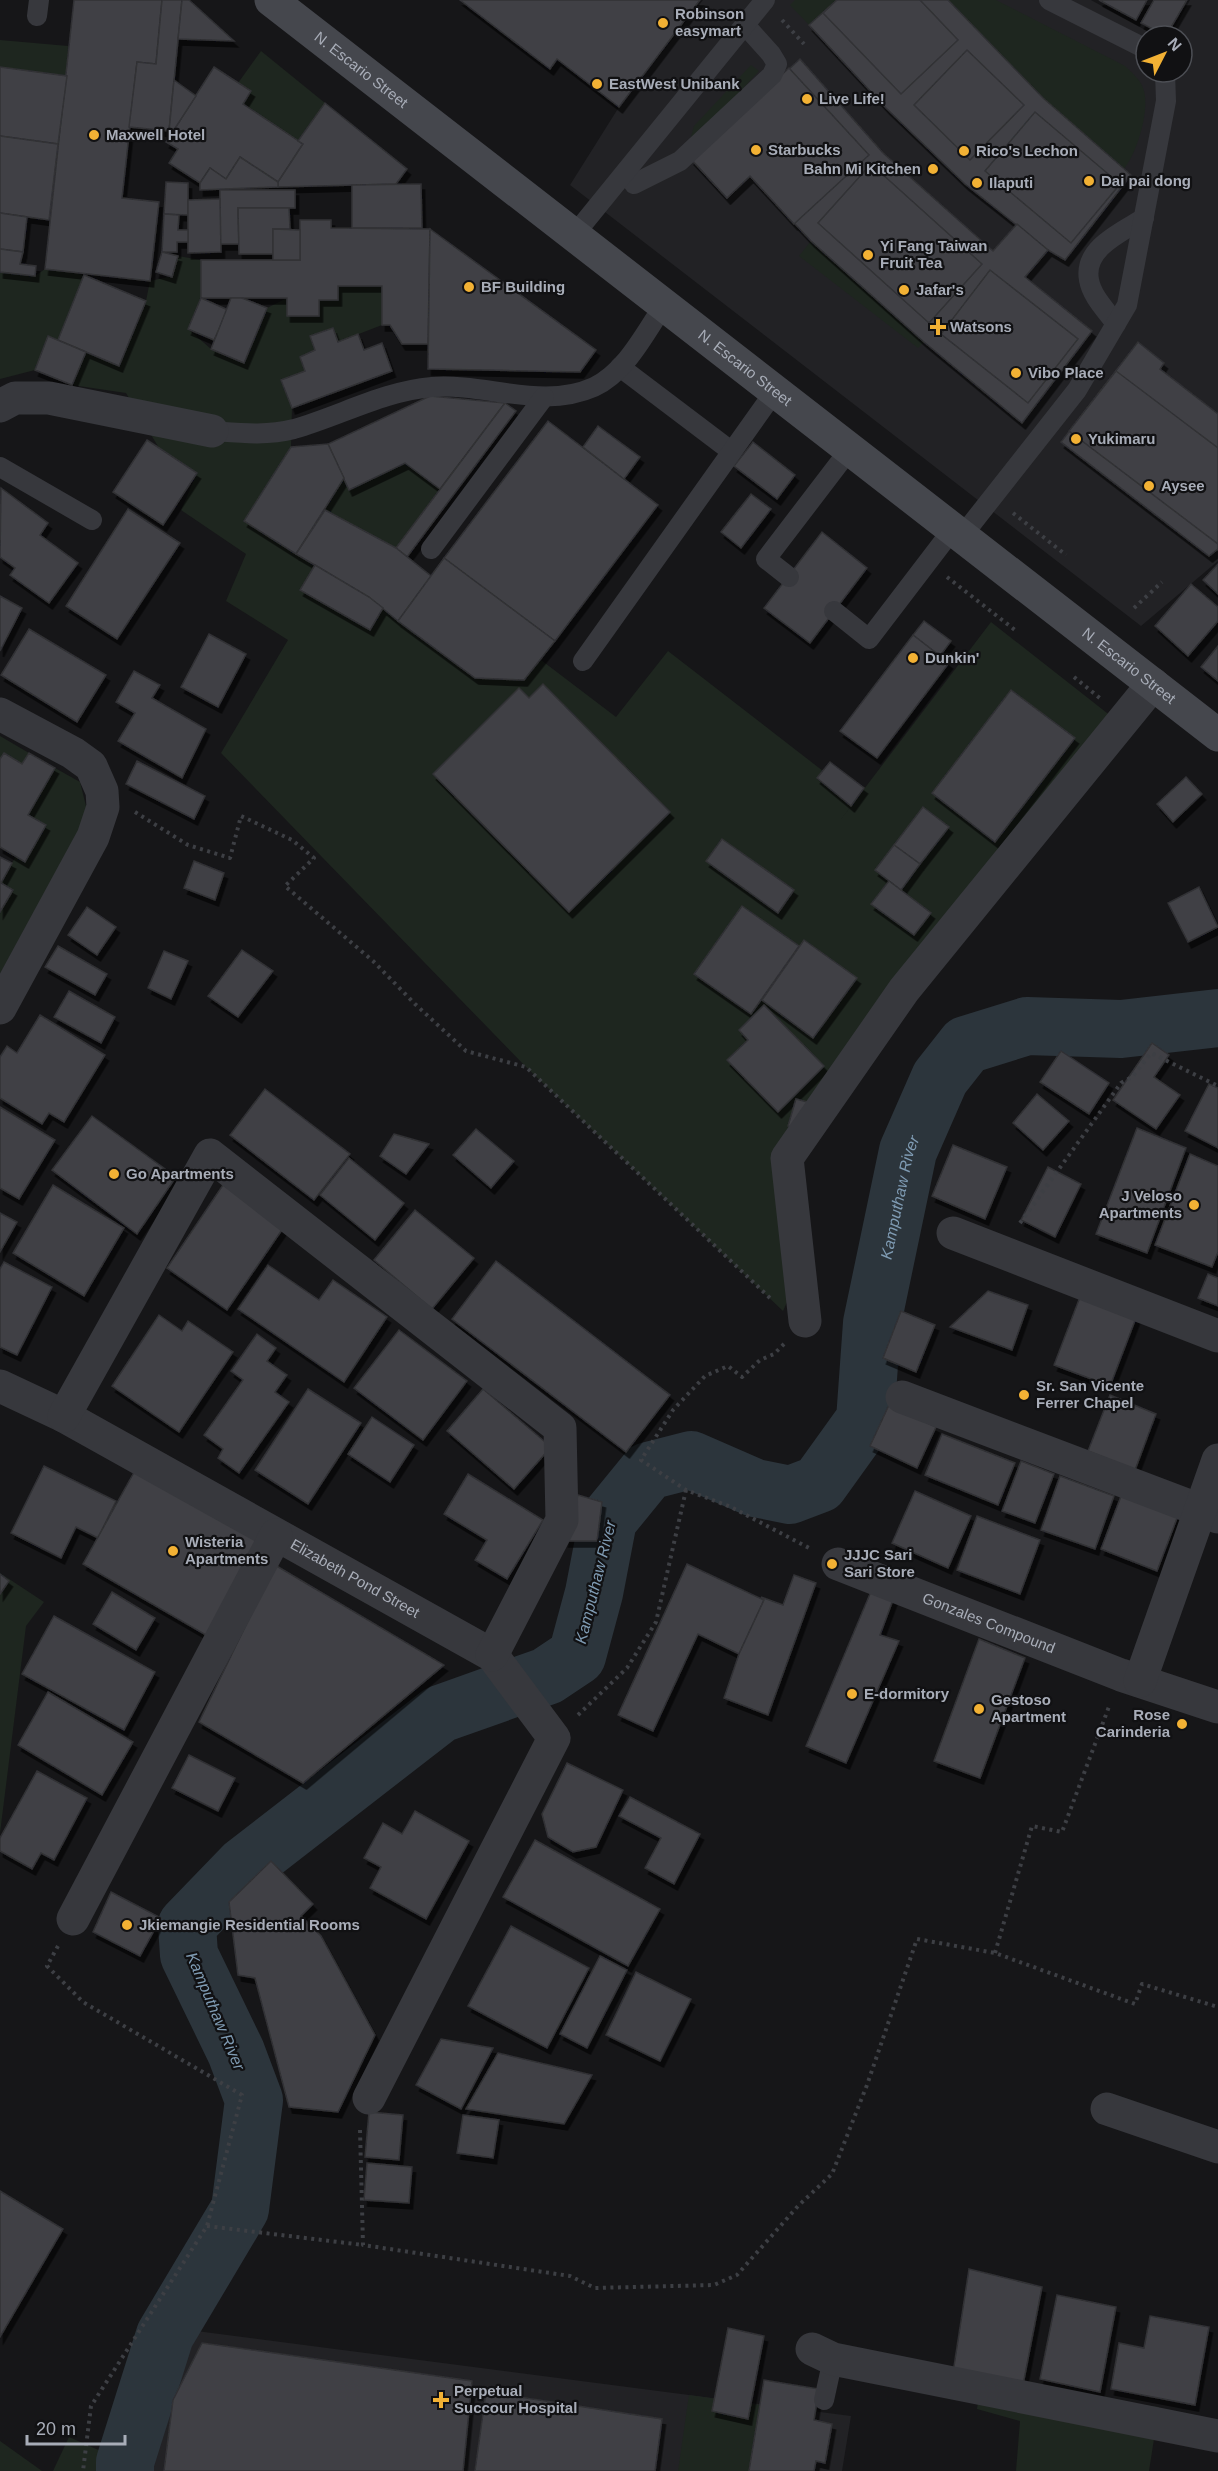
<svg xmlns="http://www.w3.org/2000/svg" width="1218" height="2471" font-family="Helvetica,sans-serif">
  <defs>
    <filter id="shadow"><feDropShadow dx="3.5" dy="6" stdDeviation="0" flood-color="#0009"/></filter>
  </defs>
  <rect width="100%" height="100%" fill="#161618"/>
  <!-- built -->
  <g fill="#222225">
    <polygon points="703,0 1091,0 1156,36 1146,36 1146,72 1182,72 1182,36 1170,36 1190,0 1218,0 1218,561 1141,626 570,185 619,107"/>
    <polygon points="181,2329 851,2416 842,2471 137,2471"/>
  </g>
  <!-- green -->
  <g fill="#1e261f">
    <polygon points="795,0 837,0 809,25 790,5"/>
    <path d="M948 0H996L1125 66C1131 72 1140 79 1143 88 1151 108 1137 153 1124 169L1043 98Z"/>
    <polygon points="0,40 68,46 67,76 0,67"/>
    <polygon points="261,51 325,103 298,141 243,104 238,83"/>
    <polygon points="751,65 759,71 688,148 694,126"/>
    <polygon points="811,241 924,342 918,348 799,256"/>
    <polygon points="178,256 201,260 201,298 188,329 211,349 244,363 267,308 287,298 319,316 319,300 338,286 382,286 382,325 338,342 333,329 310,336 315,350 300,357 305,371 281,381 292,408 291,447 244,521 315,565 301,590 369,630 383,608 475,678 524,680 541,660 616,717 668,651 823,771 817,779 851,806 839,822 991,622 1121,724 780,1169 797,1280 783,1311 526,1067 221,753 288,640 226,601 246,554 181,510 197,473 159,448 126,393 72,385 86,352 146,301 150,281 172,276"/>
    <polygon points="45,269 84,275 58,340 48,337 35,370 0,379 0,272 35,276"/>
    <polygon points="405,463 440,489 396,548 325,510 344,478 349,490"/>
    <polygon points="0,736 29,753 22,764 4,753 0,759"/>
    <polygon points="55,768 80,782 88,814 0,974 0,912 13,890 1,883 16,856 25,861 46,826 28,815"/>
    <polygon points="0,1573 44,1602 26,1626 0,1833"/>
    <polygon points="981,2382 1159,2407 1149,2471 1016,2471 1020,2421 977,2409"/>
    <polygon points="689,2395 760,2405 749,2471 678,2471"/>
    <polygon points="69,2437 137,2467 137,2471 53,2471"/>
    <polygon points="0,2441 42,2471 0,2471"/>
  </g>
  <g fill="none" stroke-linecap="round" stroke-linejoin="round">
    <!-- river -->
    <path stroke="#2c353c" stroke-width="58" id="s1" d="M125 2471V2462L165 2335 240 2209 254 2100 236 2052 189 1955 187 1925 244 1866 440 1714 547 1676 577 1656 594 1593 608 1520 648 1471 691 1460 755 1488 790 1495 819 1484 865 1420 872 1323 908 1151 940 1078 966 1045 1027 1026 1121 1029 1218 1018"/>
  </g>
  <!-- building -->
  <g fill="#404145" stroke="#303034" stroke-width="1.5" filter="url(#shadow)">
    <polygon points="74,0 162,0 156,64 137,62 122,198 159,202 150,281 45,269"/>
    <polygon points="162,0 182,0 169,131 129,127 137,62 156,64"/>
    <polygon points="182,0 189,0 234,41 178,39"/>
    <polygon points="460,0 700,0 619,107 557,59 550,69"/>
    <polygon points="837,0 948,0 1043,98 1131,175 1065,260 1048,250 965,184 886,108 809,25"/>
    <polygon points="837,0 920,0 958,40 901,94 823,13"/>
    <polygon points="1099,0 1147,0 1136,20"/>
    <polygon points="1154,0 1187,0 1166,36 1141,23"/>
    <polygon points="967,50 1024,105 970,160 914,105"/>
    <polygon points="800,59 883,153 993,251 1017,224 1048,250 1025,277 1092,331 1022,423 924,342 811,241 750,176 727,198 691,159"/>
    <polygon points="0,67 67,76 58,144 0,136"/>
    <polygon points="214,67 251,91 243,104 303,144 278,182 240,157 226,179 210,168 200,183 169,163 178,149 166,142"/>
    <polygon points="789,68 869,155 794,224 750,176 727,198 691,159"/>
    <polygon points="174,80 196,96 172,133 169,131"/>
    <polygon points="325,103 407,169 396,184 278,187 278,182 303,144 298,141"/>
    <polygon points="1035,112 1120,184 1071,243 985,171"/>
    <polygon points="0,136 58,144 49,220 0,213"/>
    <polygon points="240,157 278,182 278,187 200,190 200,183 210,168 226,179"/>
    <polygon points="871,164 982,264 929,323 818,223"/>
    <polygon points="166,182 188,183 188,215 164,214"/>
    <polygon points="421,184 422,228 352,228 352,185"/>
    <polygon points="220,190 295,190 295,208 238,208 239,244 220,244"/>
    <polygon points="220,199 221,252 188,253 188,200"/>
    <polygon points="238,208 289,208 290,229 273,229 273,254 239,254"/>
    <polygon points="0,213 27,217 23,252 0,249"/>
    <polygon points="164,214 179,215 178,230 188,230 188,242 177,242 177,252 162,252"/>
    <polygon points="300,220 331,220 331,228 430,229 428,344 402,344 390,325 382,325 382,286 338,286 338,300 319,300 319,316 287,316 287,298 201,298 201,260 300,260"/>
    <polygon points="273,229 300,230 300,260 273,260"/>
    <polygon points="430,229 596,350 580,372 428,369"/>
    <polygon points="0,249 23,252 20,264 36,266 35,276 0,272"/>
    <polygon points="162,252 178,256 172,277 156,272"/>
    <polygon points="990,270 1078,339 1028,403 941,334"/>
    <polygon points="84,275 146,301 119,366 58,340"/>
    <polygon points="201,298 228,310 214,340 188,329"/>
    <polygon points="231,298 242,298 267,308 244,363 211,349"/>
    <polygon points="333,328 338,342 358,334 364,350 382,343 392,371 292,408 281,380 305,371 300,357 315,350 310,336"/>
    <polygon points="48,336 86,352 72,385 35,370"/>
    <polygon points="1138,342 1164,363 1160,369 1218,414 1218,549 1209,556 1061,442"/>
    <polygon points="1116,371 1218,448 1218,544 1069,431"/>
    <polygon points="430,396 505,403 440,489 405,463 349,490 328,444"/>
    <polygon points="505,403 516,411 407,557 396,548"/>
    <polygon points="548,421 658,505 555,641 444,558"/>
    <polygon points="598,426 640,457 624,479 583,447"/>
    <polygon points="147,440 197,473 163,525 113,492"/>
    <polygon points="753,442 795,475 777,499 734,466"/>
    <polygon points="328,444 344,478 296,554 244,521 291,447"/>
    <polygon points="1,488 48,523 40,535 78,563 49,603 10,575 15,568 0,557"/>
    <polygon points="751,494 771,509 741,548 721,532"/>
    <polygon points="128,509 180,543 117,639 66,606"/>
    <polygon points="325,510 396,548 431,576 398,621 369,597 296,554"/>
    <polygon points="822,532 867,568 810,643 764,608"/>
    <polygon points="444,558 555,641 524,680 475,678 398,621"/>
    <polygon points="1218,564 1218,594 1203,580"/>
    <polygon points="315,565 369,597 383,608 370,630 300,590"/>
    <polygon points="1191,584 1218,607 1218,621 1188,656 1155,626"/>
    <polygon points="0,596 22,608 0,651"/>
    <polygon points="924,621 951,641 940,656 913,635"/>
    <polygon points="29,629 106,675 77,722 1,675"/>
    <polygon points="209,634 246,654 218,707 181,687"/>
    <polygon points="913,635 949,663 877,758 840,731"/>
    <polygon points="1218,646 1218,681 1201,667"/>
    <polygon points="134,671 160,685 152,698 206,729 182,778 118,741 135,713 116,702"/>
    <polygon points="543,684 670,812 569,912 433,774 519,688 529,698"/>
    <polygon points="1011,690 1075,738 995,842 932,793"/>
    <polygon points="4,753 22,764 29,753 55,768 28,815 46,825 25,862 0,847 0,759"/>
    <polygon points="137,761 205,796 194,819 126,784"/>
    <polygon points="830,762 864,788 851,806 817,778"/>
    <polygon points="1186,777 1202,794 1173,822 1157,804"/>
    <polygon points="923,807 949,827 920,864 894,845"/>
    <polygon points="722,839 794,890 778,913 706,861"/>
    <polygon points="894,845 920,864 901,890 875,870"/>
    <polygon points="0,857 12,863 1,883 13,890 0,912"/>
    <polygon points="194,861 224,873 215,900 184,888"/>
    <polygon points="889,881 931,913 914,935 871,904"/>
    <polygon points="1199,887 1218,927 1188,942 1168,903"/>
    <polygon points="742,906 799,946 751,1014 694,974"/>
    <polygon points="87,907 116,927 97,955 68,935"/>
    <polygon points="804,940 857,978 813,1038 762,1000"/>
    <polygon points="58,946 107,974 95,995 45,967"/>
    <polygon points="242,950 273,971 238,1017 208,996"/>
    <polygon points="164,951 188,961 171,999 148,988"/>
    <polygon points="69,991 115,1017 101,1043 54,1017"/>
    <polygon points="764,1005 824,1066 778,1112 727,1060 748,1040 739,1030"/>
    <polygon points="40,1015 105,1055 64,1122 49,1113 42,1124 0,1098 0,1057 7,1046 17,1053"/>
    <polygon points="1152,1043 1169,1055 1154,1077 1180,1095 1156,1129 1113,1100"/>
    <polygon points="1061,1051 1109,1083 1089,1114 1040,1082"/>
    <polygon points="1209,1084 1218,1088 1218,1148 1185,1131"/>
    <polygon points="265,1089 350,1154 314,1200 230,1135"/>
    <polygon points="1037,1094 1069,1121 1043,1150 1013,1123"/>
    <polygon points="796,1099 811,1103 803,1130 788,1126"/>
    <polygon points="0,1107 55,1140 19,1199 0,1188"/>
    <polygon points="92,1116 176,1177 137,1234 52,1170"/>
    <polygon points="1137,1128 1186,1148 1147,1253 1096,1234"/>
    <polygon points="476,1129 514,1161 491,1188 453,1155"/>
    <polygon points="394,1134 429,1144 406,1174 380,1156"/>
    <polygon points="953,1145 1007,1167 985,1219 932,1196"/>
    <polygon points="1190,1154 1218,1166 1218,1252 1212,1267 1155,1245"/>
    <polygon points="349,1158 404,1203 375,1240 320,1195"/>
    <polygon points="1048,1167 1081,1184 1055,1237 1021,1220"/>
    <polygon points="53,1185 124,1228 84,1296 13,1253"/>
    <polygon points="223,1185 284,1227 227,1310 167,1268"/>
    <polygon points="415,1210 474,1258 432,1309 374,1260"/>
    <polygon points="0,1213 17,1222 0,1252"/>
    <polygon points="496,1261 670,1395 626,1452 452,1319"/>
    <polygon points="4,1262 52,1287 17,1355 0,1347 0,1269"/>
    <polygon points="268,1265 319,1300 333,1280 387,1317 344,1382 238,1309"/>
    <polygon points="1208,1274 1218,1278 1218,1306 1198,1298"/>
    <polygon points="988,1291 1028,1305 1012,1350 950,1327"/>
    <polygon points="1080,1297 1136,1318 1110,1386 1054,1365"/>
    <polygon points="901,1311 935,1325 916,1372 883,1358"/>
    <polygon points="159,1315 182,1331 188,1321 233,1352 179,1432 112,1386"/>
    <polygon points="399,1330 467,1381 423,1440 354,1388"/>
    <polygon points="257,1334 276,1348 267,1361 287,1375 275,1392 289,1402 239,1473 218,1458 223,1449 204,1435 243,1380 231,1371"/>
    <polygon points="308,1389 361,1423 308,1504 255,1470"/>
    <polygon points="483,1389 551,1447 514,1489 447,1431"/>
    <polygon points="1110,1395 1156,1414 1135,1470 1088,1451"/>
    <polygon points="889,1405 936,1427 917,1468 870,1446"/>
    <polygon points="372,1417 414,1445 390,1482 348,1454"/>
    <polygon points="942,1434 1015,1463 998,1505 925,1475"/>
    <polygon points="1021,1461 1054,1474 1035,1523 1002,1511"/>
    <polygon points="44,1466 116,1501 98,1538 76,1527 61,1558 11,1533"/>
    <polygon points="137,1467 262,1538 211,1638 83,1564"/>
    <polygon points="468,1474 543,1520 507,1579 475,1560 487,1540 444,1514"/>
    <polygon points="1060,1476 1114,1496 1095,1549 1041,1530"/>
    <polygon points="915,1491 971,1516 948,1568 892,1543"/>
    <polygon points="1123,1491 1179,1513 1157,1571 1101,1549"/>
    <polygon points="578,1495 602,1502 597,1541 565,1541"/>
    <polygon points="977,1516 1040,1540 1020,1594 957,1570"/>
    <polygon points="687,1564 764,1600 739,1654 698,1634 653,1731 618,1715"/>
    <polygon points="275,1565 444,1665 303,1783 199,1722"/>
    <polygon points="0,1574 9,1581 0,1594"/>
    <polygon points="794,1575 816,1583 768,1715 724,1698 739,1654 764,1600 761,1597 783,1605"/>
    <polygon points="875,1582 896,1592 880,1635 899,1641 846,1763 806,1746"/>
    <polygon points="112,1592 155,1618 136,1650 93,1624"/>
    <polygon points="54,1616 155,1672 124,1730 22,1674"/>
    <polygon points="979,1639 1025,1658 980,1778 934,1761"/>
    <polygon points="48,1692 133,1742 102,1795 18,1745"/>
    <polygon points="189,1755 235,1778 218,1811 172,1788"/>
    <polygon points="567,1763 623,1790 596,1847 573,1852 548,1837 542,1814"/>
    <polygon points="37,1771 87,1798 54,1860 41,1853 32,1869 0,1851 0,1838"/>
    <polygon points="630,1797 700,1834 674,1884 645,1868 661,1838 619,1816"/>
    <polygon points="415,1811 469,1841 426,1919 370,1888 381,1867 364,1858 383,1823 402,1834"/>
    <polygon points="535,1840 660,1909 628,1966 503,1897"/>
    <polygon points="271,1861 313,1904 301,1916 321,1936 375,2035 338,2112 289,2107 255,1978 238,1975 229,1902"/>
    <polygon points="111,1892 161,1918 140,1956 93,1932"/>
    <polygon points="511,1926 589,1968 547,2048 468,2006"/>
    <polygon points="600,1956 627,1970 587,2048 560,2034"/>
    <polygon points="636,1972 691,1999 660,2061 606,2035"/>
    <polygon points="441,2039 493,2048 461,2109 416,2085"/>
    <polygon points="498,2053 592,2075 564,2124 466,2109"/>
    <polygon points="369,2112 403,2115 399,2160 365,2157"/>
    <polygon points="463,2115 499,2120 493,2158 457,2153"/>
    <polygon points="367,2163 412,2167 409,2203 364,2200"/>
    <polygon points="0,2191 63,2229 0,2337"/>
    <polygon points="969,2269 1042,2287 1023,2385 953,2373"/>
    <polygon points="1057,2295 1116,2307 1100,2392 1040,2379"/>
    <polygon points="1150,2316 1209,2327 1195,2405 1111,2389 1119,2343 1144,2348"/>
    <polygon points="728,2328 764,2336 748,2419 712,2411"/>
    <polygon points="202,2343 472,2381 463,2471 164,2471 173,2400"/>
    <polygon points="764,2380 819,2389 814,2420 832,2424 825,2463 816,2461 814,2471 749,2471"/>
    <polygon points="486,2392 662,2419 655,2471 475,2471"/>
  </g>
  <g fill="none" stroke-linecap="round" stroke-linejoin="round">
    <!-- path -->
    <g stroke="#3d3f44" stroke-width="4" stroke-dasharray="3 4.5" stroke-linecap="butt">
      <polyline points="782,20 804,44"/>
      <polyline points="1013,513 1066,555"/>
      <polyline points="947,577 1015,630"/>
      <polyline points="1134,608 1162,582"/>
      <polyline points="1074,677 1101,699"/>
      <polyline points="135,812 188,845 230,858 241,816 292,840 314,858 285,886 373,961 415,1004 466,1051 526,1067 770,1298"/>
      <polyline points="1020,1223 1121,1083 1132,1077 1151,1053 1218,1086"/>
      <polyline points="784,1344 774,1354 760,1360 742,1377 728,1366 705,1376 673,1410 641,1460 686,1490 731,1507 811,1549"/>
      <polyline points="578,1715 627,1668 656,1622 686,1490"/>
      <polyline points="58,1946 47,1966 83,2002 242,2095 207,2226 91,2406 83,2471"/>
      <polyline points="995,1953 1032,1826 1062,1832 1110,1704"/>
      <polyline points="360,2130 363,2245 570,2276 595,2288 714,2285 737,2275 798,2206 832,2174 867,2085 917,1939 995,1953 1135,2004 1142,1984 1218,2007"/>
      <polyline points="207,2226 363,2245"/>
    </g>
    <!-- service -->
    <g stroke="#37383d" stroke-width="20">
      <polyline points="1049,0 1146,49"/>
      <polyline points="37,16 39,0"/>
      <polyline points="634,184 680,161 772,75 777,64 771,54 745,25"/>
      <polyline points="574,235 765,0"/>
      <path d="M1116 324C1107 311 1092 297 1089 280 1083 248 1122 232 1144 218"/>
      <polyline points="620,367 731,451"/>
      <path d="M212 431C240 433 266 436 294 429 340 416 384 391 432 387 486 383 543 410 594 387 626 372 645 333 664 305"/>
      <polyline points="0,467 92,520"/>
      <polyline points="962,536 1077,390 1127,305 1166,101 1165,72"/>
      <polyline points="431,549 544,397"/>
      <polyline points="789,577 766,559 850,449"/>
      <polyline points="834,611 869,639 953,529"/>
      <polyline points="583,661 775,391"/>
      <polyline points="824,2400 833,2359"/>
    </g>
    <!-- minor -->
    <g stroke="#37383d" stroke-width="33">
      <polyline points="0,406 15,398 49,398 212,431"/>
      <polyline points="0,714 73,753 91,766 102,791 103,807 93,837 0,1008"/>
      <polyline points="953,1233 1218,1336"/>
      <polyline points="805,1321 787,1158 904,990 1153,684"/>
      <path id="s2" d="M0 1386 64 1416 492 1655 554 1738 369 2098"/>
      <polyline points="902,1397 1218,1517"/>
      <polyline points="64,1416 210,1155 560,1428 562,1520 492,1655"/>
      <path id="s3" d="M838 1564 1121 1675 1218 1707"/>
      <polyline points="1140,1681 1218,1460"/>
      <polyline points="73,1919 276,1535"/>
      <polyline points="1107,2109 1218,2147"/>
      <polyline points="812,2349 833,2359 1218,2436"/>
    </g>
    <!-- secondary -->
    <path stroke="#45474d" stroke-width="33" id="s4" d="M271 0 1218 735"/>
  </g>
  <!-- markers -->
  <g fill="#f2b134" stroke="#111113" stroke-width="2">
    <circle cx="663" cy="23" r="6"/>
    <circle cx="597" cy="84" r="6"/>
    <circle cx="807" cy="99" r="6"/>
    <circle cx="94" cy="135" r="6"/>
    <circle cx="756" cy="150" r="6"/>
    <circle cx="964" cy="151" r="6"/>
    <circle cx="933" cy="169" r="6"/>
    <circle cx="1089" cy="181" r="6"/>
    <circle cx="977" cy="183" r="6"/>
    <circle cx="868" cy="255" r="6"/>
    <circle cx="469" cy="287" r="6"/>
    <circle cx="904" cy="290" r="6"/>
    <path d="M935 318h6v6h6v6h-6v6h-6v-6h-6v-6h6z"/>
    <circle cx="1016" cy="373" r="6"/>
    <circle cx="1076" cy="439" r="6"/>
    <circle cx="1149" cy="486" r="6"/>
    <circle cx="913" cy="658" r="6"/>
    <circle cx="114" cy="1174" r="6"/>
    <circle cx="1194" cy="1205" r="6"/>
    <circle cx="1024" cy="1395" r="6"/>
    <circle cx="173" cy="1551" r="6"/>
    <circle cx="832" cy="1564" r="6"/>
    <circle cx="852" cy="1694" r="6"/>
    <circle cx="979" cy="1709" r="6"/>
    <circle cx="1182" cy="1724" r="6"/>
    <circle cx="127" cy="1925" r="6"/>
    <path d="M438 2391h6v6h6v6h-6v6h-6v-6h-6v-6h6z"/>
  </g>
  <g text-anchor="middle" stroke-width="4.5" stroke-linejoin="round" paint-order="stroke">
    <!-- poi labels -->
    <g font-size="15" font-weight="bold" fill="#a8adb8" stroke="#111113" text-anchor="start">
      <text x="675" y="19">Robinson<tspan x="675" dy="17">easymart</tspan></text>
      <text x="609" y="89">EastWest Unibank</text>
      <text x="819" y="104">Live Life!</text>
      <text x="106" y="140">Maxwell Hotel</text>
      <text x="768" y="155">Starbucks</text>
      <text x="976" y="156">Rico's Lechon</text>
      <text x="921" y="174" text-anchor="end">Bahn Mi Kitchen</text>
      <text x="1101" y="186">Dai pai dong</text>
      <text x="989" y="188">Ilaputi</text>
      <text x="880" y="251">Yi Fang Taiwan<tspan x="880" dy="17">Fruit Tea</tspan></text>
      <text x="481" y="292">BF Building</text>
      <text x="916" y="295">Jafar's</text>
      <text x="950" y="332">Watsons</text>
      <text x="1028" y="378">Vibo Place</text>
      <text x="1088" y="444">Yukimaru</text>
      <text x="1161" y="491">Aysee</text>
      <text x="925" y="663">Dunkin'</text>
      <text x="126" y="1179">Go Apartments</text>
      <text x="1182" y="1201" text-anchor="end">J Veloso<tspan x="1182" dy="17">Apartments</tspan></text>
      <text x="1036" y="1391">Sr. San Vicente<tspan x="1036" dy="17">Ferrer Chapel</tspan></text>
      <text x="185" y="1547">Wisteria<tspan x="185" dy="17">Apartments</tspan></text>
      <text x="844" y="1560">JJJC Sari<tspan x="844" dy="17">Sari Store</tspan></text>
      <text x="864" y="1699">E-dormitory</text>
      <text x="991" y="1705">Gestoso<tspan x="991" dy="17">Apartment</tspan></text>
      <text x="1170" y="1720" text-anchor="end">Rose<tspan x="1170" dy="17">Carinderia</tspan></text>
      <text x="139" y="1930">Jkiemangie Residential Rooms</text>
      <text x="454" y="2396">Perpetual<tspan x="454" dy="17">Succour Hospital</tspan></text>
    </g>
    <!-- street labels -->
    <g font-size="15" fill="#a8adb8" stroke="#111113">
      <text dy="5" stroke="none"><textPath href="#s4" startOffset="114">N. Escario Street</textPath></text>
      <text dy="5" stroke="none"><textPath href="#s4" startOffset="600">N. Escario Street</textPath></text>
      <text dy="5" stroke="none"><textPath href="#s4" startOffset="1086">N. Escario Street</textPath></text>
      <text dy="5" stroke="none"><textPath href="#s2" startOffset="404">Elizabeth Pond Street</textPath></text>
      <text dy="5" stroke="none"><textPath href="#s3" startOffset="162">Gonzales Compound</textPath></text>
    </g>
    <!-- water labels -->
    <g font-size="16" font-style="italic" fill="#7f9bb3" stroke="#111113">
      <text dy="6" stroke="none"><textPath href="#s1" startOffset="1756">Kamputhaw River</textPath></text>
      <text transform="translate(595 1582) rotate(-76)" y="6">Kamputhaw River</text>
      <text transform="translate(216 2011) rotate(67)" y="6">Kamputhaw River</text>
    </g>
  </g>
  <!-- north arrow -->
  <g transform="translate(1164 54) rotate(48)"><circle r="28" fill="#111113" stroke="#4d4f55" stroke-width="1.5"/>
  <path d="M0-4.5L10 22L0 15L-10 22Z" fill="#f2b134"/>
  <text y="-9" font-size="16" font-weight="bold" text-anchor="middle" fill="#a8adb8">N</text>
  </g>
  <!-- scale -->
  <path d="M27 2435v9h98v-9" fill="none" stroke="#a8adb8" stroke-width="3"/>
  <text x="36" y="2435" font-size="18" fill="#a8adb8" stroke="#111113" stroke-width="4.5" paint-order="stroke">20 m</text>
</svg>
